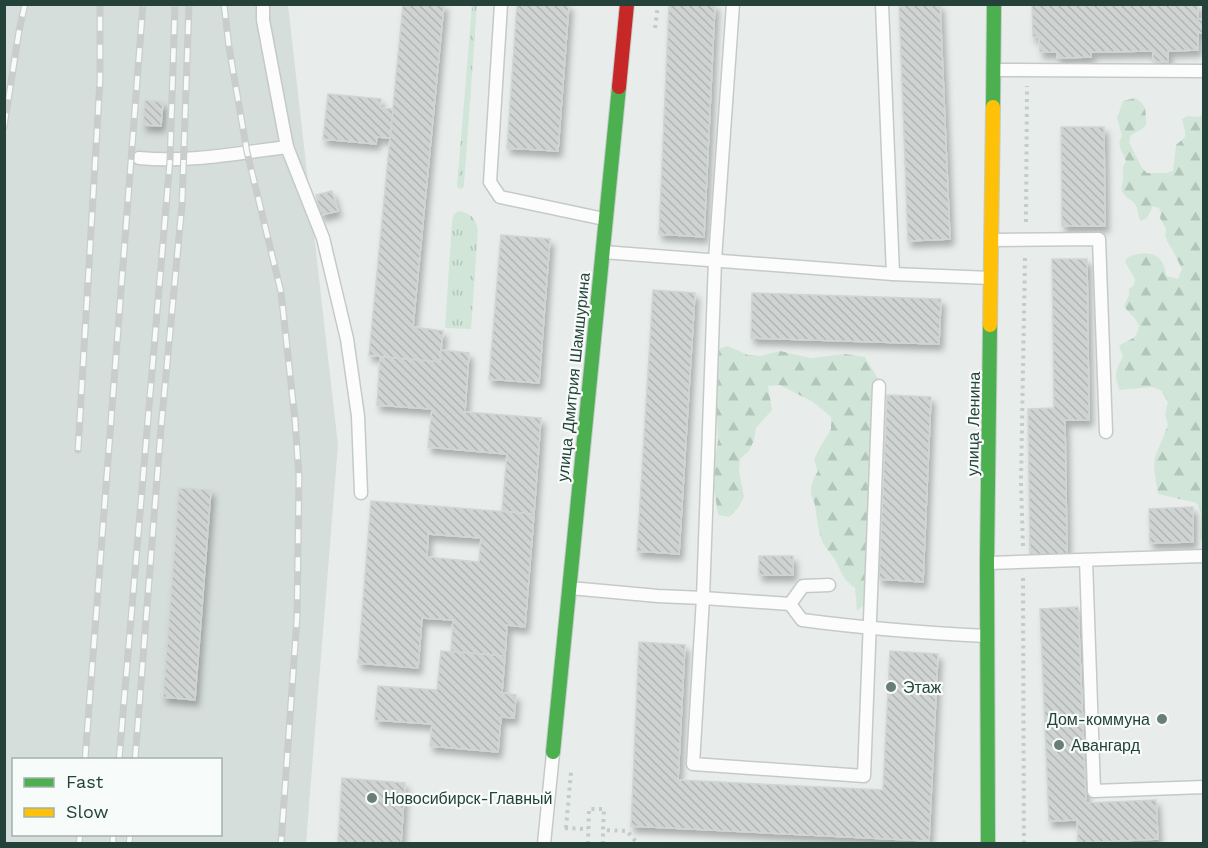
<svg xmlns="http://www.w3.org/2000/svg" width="1208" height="848" font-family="'Work Sans',sans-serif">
  <defs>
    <pattern id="grass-tufts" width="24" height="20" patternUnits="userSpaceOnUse" patternTransform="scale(1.5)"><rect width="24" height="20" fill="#d1e6d8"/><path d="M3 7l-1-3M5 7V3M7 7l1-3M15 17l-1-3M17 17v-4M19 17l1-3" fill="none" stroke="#b3c6ba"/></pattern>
    <pattern id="forest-firs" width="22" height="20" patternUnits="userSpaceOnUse" patternTransform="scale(1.5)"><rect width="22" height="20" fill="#d1e6d8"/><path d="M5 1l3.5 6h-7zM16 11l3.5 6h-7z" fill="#b3c6ba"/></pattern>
    <pattern id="building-back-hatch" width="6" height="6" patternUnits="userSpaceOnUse" patternTransform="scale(1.5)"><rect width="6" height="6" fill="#cfd4d2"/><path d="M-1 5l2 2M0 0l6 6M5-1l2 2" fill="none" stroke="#b2b7b5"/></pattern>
    <filter id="shadow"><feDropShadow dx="3.5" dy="6" stdDeviation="3" flood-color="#0004"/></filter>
  </defs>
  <rect width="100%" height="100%" fill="#e8edeb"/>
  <!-- built -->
  <path fill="#d6dedb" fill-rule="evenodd" d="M5 5H288L338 445 306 843 5 844ZM14 760H220V834H14Z"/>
  <!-- grass -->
  <g fill="url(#grass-tufts)">
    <polygon points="472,5 477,5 464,185 463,188 460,189 457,187"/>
    <path d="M459 211C472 214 475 218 478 230L471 329 445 328 452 221 454 214Z"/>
  </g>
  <!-- forest -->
  <g fill="url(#forest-firs)">
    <path d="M1135 98C1147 104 1146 113 1146 125L1142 129 1131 135 1129 142 1142 168 1147 173H1166L1173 171 1176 145 1185 137V131L1182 119 1187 116 1199 117 1203 114V540H1201L1200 537 1201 514 1197 503 1158 494 1154 469 1155 457 1168 425 1165 414 1168 402 1162 391 1152 387 1119 390C1119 384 1115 380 1116 375 1116 369 1120 362 1123 357L1119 346C1130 337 1135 343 1139 326 1136 317 1129 314 1124 306L1129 295V289L1134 285 1135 279 1125 262 1128 257C1147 249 1165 253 1166 276L1178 279 1182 269 1173 251 1167 241 1165 235 1166 229 1160 218 1161 213 1159 208 1153 206 1147 218 1141 221C1137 215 1138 207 1134 203 1130 199 1126 198 1123 193 1120 187 1123 184 1123 179 1124 170 1120 170 1126 161 1122 151 1116 145 1122 136L1117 118 1123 101Z"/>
    <path d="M728 346 748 355 760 356 780 351 811 358 845 354 865 357 883 387 866 603 857 611 855 588C841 578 842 572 834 558 830 553 826 548 823 543 818 532 817 517 815 506 815 502 811 497 811 493 810 485 814 478 818 471L814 460 819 449 831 429V417L813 402 780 385 768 386 772 410 756 428 754 440 749 451 740 459 739 471 744 497 738 508 729 517 718 515 712 473 718 441 715 376 717 352 721 348Z"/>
  </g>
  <!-- building -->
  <g fill="url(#building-back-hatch)" stroke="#d1d6d4" stroke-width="1.5" fill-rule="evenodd" filter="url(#shadow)">
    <polygon points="403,4 444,4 413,327 443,331 440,362 369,355"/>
    <polygon points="517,4 569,4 558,151 507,148"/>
    <polygon points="669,4 715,4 704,237 659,234"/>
    <polygon points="899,4 940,4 950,239 908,241"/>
    <polygon points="1032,4 1198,4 1198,19 1204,19 1204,33 1198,33 1198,50 1168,51 1168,62 1153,62 1153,51 1091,52 1091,57 1057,58 1057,52 1040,52 1039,37 1033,37"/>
    <polygon points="328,94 381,99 380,108 393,109 390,138 377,137 376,144 323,139"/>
    <polygon points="145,100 163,102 161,126 143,125"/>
    <polygon points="1061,127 1104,127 1105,226 1062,226"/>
    <polygon points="332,191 338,211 321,215 316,195"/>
    <polygon points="501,235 550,239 539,383 489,379"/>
    <polygon points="1052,259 1087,259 1089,420 1065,420 1067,554 1030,555 1028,409 1054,408"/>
    <polygon points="653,290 695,293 679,554 637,551"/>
    <polygon points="752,293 941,299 939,344 751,338"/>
    <polygon points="441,350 469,353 465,412 541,418 534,514 502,511 507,454 428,447 432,409 377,405 380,357 440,362"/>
    <polygon points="887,395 931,397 923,582 879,579"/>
    <polygon points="179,488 211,490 195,700 163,697"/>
    <path d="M371 501 534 514 525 627 507 625 505 656 451 651 453 620 422 618 418 668 358 663ZM428 534 481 538 479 562 427 557Z"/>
    <polygon points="1193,507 1193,542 1150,543 1149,509"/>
    <rect x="759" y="556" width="34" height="19"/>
    <polygon points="1078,607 1086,803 1156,800 1158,839 1078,843 1077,820 1049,821 1040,609"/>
    <polygon points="639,642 685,645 678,780 883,790 890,651 938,654 929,841 631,826"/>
    <polygon points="441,651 505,656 502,693 516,695 514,718 501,717 498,752 430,746 432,724 375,720 378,686 437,690"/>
    <polygon points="342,778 405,783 401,844 338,844"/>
  </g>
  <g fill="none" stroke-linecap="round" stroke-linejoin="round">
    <defs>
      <g id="lane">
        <polyline points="263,4 263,20 287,147 323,238 347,339 358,416 361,493"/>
        <polyline points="501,4 490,182 500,197 604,219"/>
        <polyline points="733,4 715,260 703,598 693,764 864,776 879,386"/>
        <polyline points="882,4 893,274"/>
        <polyline points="995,70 1204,71"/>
        <path d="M139 158C188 163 238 153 287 147"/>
        <polyline points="993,240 1099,239 1106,432"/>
        <polyline points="603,252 893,274 990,278"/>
        <polyline points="1086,560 1094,791 1204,787"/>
        <polyline points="989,563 1204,556"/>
        <polyline points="570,588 658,596 703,598 790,604 803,586 829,585"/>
        <path d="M790 604 802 620C863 628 924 633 987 636"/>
        <polyline points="544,844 553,753"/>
      </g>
      <g id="fast">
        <polyline points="993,107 994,4"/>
        <polyline points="553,752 619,87"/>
        <polyline points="988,844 987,563 990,325"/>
      </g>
      <polyline id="slow" points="990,325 993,107"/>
      <polyline id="jam" points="619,87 627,4"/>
    </defs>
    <!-- lane casing -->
    <use href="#lane" stroke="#c5cac8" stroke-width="15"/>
    <!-- fast casing -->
    <use href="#fast" stroke="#c3cbc8" stroke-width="16"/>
    <!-- slow casing -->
    <use href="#slow" stroke="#c3cbc8" stroke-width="16"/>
    <!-- jam casing -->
    <use href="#jam" stroke="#c3cbc8" stroke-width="16"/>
    <!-- path -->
    <g stroke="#c3ccca" stroke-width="4" stroke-dasharray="3 4.5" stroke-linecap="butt">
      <polyline points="655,28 658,4"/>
      <polyline points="1026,222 1027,86"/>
      <polyline points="1023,546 1021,483 1025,257"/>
      <polyline points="1023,578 1024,844"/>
      <polyline points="565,828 588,829"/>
      <polyline points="566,828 571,772"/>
      <polyline points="588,844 589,809 604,809 603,830 627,831 638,844"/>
      <polyline points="603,844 603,830"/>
    </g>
    <!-- lane -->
    <use href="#lane" stroke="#fcfcfc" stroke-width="12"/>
    <!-- fast -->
    <use href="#fast" stroke="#4caf50" stroke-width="14"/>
    <!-- slow -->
    <use href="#slow" stroke="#ffc107" stroke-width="14"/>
    <!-- jam -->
    <use href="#jam" stroke="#c62828" stroke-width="14"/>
    <defs>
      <g id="rail">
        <polyline points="224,4 229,47 247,152 281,292 295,420 299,477 297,618 281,844"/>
        <polyline points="4,127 19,31 25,4"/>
        <polyline points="78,450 100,80 100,4"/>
        <polyline points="85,760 143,4"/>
        <polyline points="119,760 170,160 175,4"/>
        <polyline points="135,760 161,428 182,205 189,4"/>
        <polyline points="79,844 80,834"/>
        <polyline points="113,844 113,834"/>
        <polyline points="129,844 130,834"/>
      </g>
    </defs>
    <!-- rail casing -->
    <use href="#rail" stroke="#c9cdcc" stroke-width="7"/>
    <!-- rail -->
    <use href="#rail" stroke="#f7fbf9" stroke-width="4.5" stroke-dasharray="14" stroke-linecap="butt"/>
  </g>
  <!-- markers -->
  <g fill="#697e78" stroke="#f7fbf9" stroke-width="2">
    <circle cx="891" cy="687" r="6"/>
    <circle cx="1162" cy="719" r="6"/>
    <circle cx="1059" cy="745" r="6"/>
    <circle cx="372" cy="798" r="6"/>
  </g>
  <g text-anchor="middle" stroke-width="4.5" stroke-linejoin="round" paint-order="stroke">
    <!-- street labels -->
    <g font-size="16" fill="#24423a" stroke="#f7fbf9">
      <text transform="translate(573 377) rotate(-84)" y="6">улица Дмитрия Шамшурина</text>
      <text transform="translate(973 424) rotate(-89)" y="6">улица Ленина</text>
    </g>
    <!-- poi labels -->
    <g font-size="16" fill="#24423a" stroke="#f7fbf9" text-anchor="start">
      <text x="903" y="693">Этаж</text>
      <text x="1150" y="725" text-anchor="end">Дом-коммуна</text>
      <text x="1071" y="751">Авангард</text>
      <text x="384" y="804">Новосибирск-Главный</text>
    </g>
  </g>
  <!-- border -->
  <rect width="1208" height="848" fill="none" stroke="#24423a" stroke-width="12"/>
  <!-- legend -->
  <rect x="12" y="758" width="210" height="78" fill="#f7fbf9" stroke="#a3b1ad" stroke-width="1.5"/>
  <rect x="24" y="778" width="30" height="9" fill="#4caf50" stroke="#a3b1ad" stroke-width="1.5"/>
  <text x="66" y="788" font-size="18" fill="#24423a">Fast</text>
  <rect x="24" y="808" width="30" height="9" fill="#ffc107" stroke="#a3b1ad" stroke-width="1.5"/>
  <text x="66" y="818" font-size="18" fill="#24423a">Slow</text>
</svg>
